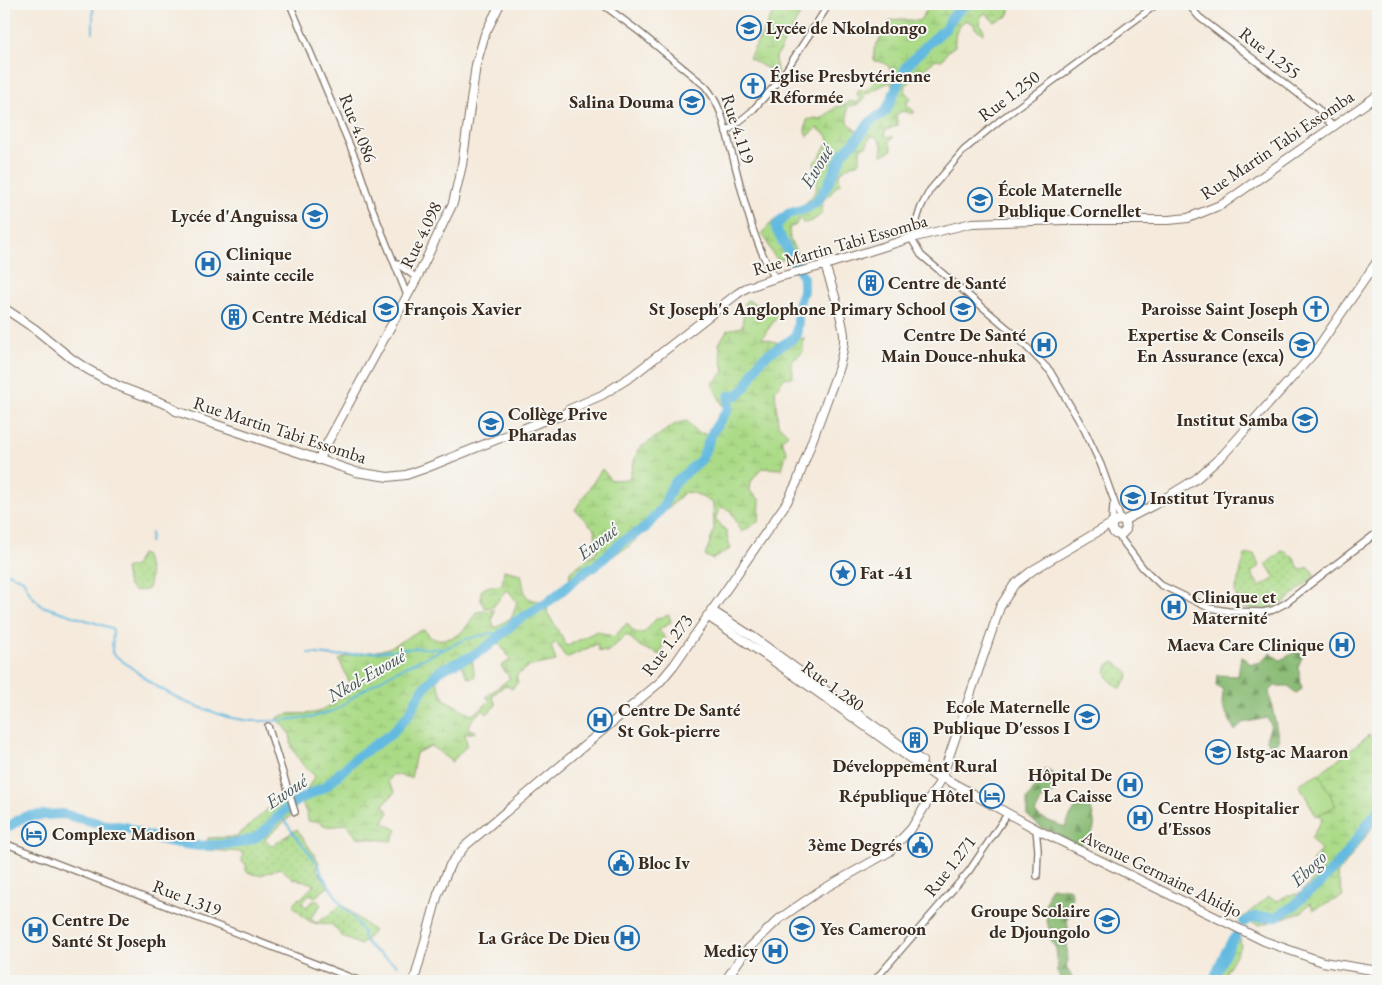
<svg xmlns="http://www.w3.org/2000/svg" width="1382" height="985" font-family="'EB Garamond',serif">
  <defs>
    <pattern id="grass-dots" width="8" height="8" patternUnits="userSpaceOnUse" patternTransform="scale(1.25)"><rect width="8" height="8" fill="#acdb88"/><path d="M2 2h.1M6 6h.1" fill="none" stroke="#95bc75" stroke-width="1.8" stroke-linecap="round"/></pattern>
    <pattern id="forest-firs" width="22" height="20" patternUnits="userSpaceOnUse" patternTransform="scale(1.25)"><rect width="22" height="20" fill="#89bb74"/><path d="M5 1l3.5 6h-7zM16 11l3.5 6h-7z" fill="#71985f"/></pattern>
    <pattern id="wetland-marsh" width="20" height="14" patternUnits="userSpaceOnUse" patternTransform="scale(1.25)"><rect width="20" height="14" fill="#acdb88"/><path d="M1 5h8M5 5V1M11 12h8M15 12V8" fill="none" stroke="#95bc75"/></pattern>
  </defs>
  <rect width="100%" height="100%" fill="#f6f6f2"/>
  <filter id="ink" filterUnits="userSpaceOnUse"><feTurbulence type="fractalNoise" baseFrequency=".02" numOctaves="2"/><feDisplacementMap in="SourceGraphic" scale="10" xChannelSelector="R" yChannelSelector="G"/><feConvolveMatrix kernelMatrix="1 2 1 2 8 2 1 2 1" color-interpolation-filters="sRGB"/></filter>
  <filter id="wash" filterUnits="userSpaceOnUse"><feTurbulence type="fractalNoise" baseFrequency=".0096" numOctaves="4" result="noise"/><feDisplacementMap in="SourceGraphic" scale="20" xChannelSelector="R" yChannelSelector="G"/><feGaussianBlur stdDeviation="1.12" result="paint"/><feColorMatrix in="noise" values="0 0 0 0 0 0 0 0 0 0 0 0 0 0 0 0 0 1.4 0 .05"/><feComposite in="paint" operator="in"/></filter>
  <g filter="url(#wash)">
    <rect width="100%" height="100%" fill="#f5eadc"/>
    <!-- grass -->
    <g fill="url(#grass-dots)" stroke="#748253">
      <polygon points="1282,551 1286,551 1289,555 1293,556 1300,570 1309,567 1315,576 1281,605 1267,609 1240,608 1235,592 1245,555 1254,554 1259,566 1251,573 1260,587 1275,578 1266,564"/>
      <path d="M141 554 144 555C149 565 153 579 147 590L134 591 128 586 125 569 130 567 135 566Z"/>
      <polygon points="1115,662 1129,674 1129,676 1120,689 1109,679 1106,673 1108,665"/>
      <path d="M285 794 291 816 265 839 272 846 297 829 319 862 316 869 329 886 315 897 310 894 302 903 306 907 316 899 321 905 310 919 317 923 320 921 342 905 374 931 361 945 343 937 331 924C311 926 306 920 293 906L295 901 301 898 314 885 305 881 294 879 280 868C265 873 261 879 246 871V863L242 862 243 852 205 850 208 838 236 837Z"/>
    </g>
    <!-- forest -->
    <g fill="url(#forest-firs)" stroke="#627249">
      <polygon points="1296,652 1300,653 1302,657 1298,667 1302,689 1295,694 1289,686 1275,686 1269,692 1279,741 1270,745 1266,739 1271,725 1267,718 1242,723 1235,731 1222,705 1223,690 1216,685 1217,675 1238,676 1241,656 1251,664 1261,662 1270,653 1280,660"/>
      <path d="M1046 769 1059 778V781H1056C1056 791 1052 798 1042 799L1035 813 1041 818 1065 827C1070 817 1076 804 1086 798L1088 800C1096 823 1100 834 1076 847L1065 838 1039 826 1027 815V799L1036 786 1042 772Z"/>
      <path d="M1053 887C1059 890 1064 886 1070 889L1072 894 1071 907 1067 920 1069 935 1067 947 1068 960 1066 967 1072 977 1067 981H1062L1056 970 1058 969 1056 949 1051 940 1045 911V906L1050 888Z"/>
    </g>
    <!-- wetland -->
    <g fill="url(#wetland-marsh)" stroke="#748253" fill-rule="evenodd">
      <polygon points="778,4 806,4 775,59 778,75 749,58"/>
      <path d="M943 4H1009L1010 11 1008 16 994 22 986 13 981 16 980 25 984 30 983 34 975 28 974 24 966 20C957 25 954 36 955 46L948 51 942 60 936 59 905 86V92L912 99 907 101V105L915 112 912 114 904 111 898 113 896 116 898 125 885 131V136L894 137 889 141 892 150 882 155V145L877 137 871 136 866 146 860 148V161L857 164 851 165 839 174 840 184C833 187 832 196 824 199 822 204 823 207 822 212 820 218 809 223 803 223L799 218 796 225 789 228 790 240 799 257V265L793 266 785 259 778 260C767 250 770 242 762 234L763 232C768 227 772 221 778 218 783 214 790 212 796 209 818 197 820 185 814 162 823 156 822 149 829 141L828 136 817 128 807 137 805 130 807 120 814 118 821 119 836 107 844 106 850 101 857 103 860 99 857 96 858 90 865 91 878 78 891 73C889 63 884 62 874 61V49L890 21 900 19 919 21 927 10 941 6ZM891 82 893 90 886 105 883 110 874 115 862 131H856L848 122 847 109 850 106C857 105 860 104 864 99L863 95C872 93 880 85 891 82Z"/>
      <path d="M747 300 779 314 762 338 779 343 804 338 802 353 792 361 793 377 784 378 775 391 778 424 788 434 781 440 787 451 782 469 761 468 751 482 750 491 760 500 759 521 742 532 730 510 721 507 715 518 726 531 730 549 713 559 705 556 714 530 713 503 694 493 685 492 627 548 620 551 548 606 547 612 567 646 597 631 614 637 627 623 634 632 644 633 656 619 669 615 671 622 659 630 665 638 661 652 666 654 668 658 641 647 627 635 607 652 599 651 597 644 566 658 556 642 551 646 556 661 527 667 516 676 518 682 512 689 505 685 492 696 496 705 487 714 483 710 473 718 468 728 476 732 465 734 467 745 452 762 431 746 416 753 411 778 392 774 388 782 395 792 383 805 389 812 383 822 397 830 392 841 356 837 347 823C336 827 327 829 317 821L313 822 308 821C308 814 305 811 303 805 300 796 311 784 315 776L303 765 292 748 290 734 286 728 276 719C286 711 301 715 314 713 324 712 345 694 352 687L339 660C354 651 369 654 385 649 399 645 410 633 424 630L433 639C458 641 464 632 476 612L494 610 492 621 495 628 512 617 517 602 507 589 493 607 485 608 481 602V591C487 585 494 586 502 585L504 570 521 574C526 596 521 599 546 602L569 581 570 572 597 551 595 530 575 510 602 469 611 480 629 479 638 449 677 423 687 421 697 433 708 434 725 410 712 384 724 372 719 344 727 330 742 327 745 302ZM499 643 511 660 501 666 510 678 486 697 490 700 481 709 471 715 444 699 436 680 442 674 461 664 468 678 475 677 472 659Z"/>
      <polygon points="1369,735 1378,744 1378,820 1337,875 1343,896 1314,910 1310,903 1304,909 1303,912 1260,925 1241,919 1268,897 1277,901 1288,895 1299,894 1322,871 1312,862 1321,850 1311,838 1322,820 1307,783"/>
      <polygon points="1240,939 1241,946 1225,974 1226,981 1212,981 1226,947"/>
    </g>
    <!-- park -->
    <polygon fill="#acdb88" stroke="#748253" points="1319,773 1336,806 1316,816 1299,784"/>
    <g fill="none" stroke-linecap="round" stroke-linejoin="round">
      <!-- stream -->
      <g stroke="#63bae0" stroke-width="2">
        <polyline points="91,4 93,7 93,32"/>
        <polyline points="150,542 151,533"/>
        <polyline points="4,571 23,580 31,595 42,606 111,628 113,630 112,653 154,685 185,702 227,717 250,721 271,721 313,717 336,710 360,692 394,672 466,639 491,633 500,634"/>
        <polyline points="308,653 335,656 415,648 445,649"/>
        <path d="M281 815 294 834 317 863 322 875 343 907 352 915 363 932C361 946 387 958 397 965"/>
      </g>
      <!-- river -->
      <g stroke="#63bae0" stroke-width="10">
        <path d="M4 830 20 819 28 816 63 814 106 825 125 827 147 836 178 843 200 846 218 845 237 843 253 839 262 833 285 810 300 799 325 787 357 757 391 734 410 713 416 700 424 688 440 670 472 656 487 647 516 621 547 603 588 569 594 567 623 541 645 528 663 507 673 484 701 460 713 431 728 409 729 396C732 395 736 396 739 394 751 384 753 368 763 358 773 349 785 345 796 336L798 322V306L803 291V278L777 231 776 227 780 221 788 214 807 208 816 202 827 186 843 153 857 139 870 122 886 111 906 67 927 45 945 29 953 16 967 4"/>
        <polyline points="1244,922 1253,917 1275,917 1294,906 1305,895 1319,885 1343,858 1378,810"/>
        <path d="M1214 981C1217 970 1228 945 1236 936"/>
      </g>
    </g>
  </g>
  <g filter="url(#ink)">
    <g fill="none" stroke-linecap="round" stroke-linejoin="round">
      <defs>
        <g id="minor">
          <polyline points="290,4 356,160 371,205 407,295"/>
          <path d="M602 4 637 30 705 86C721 104 725 127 731 150 743 193 751 239 775 278"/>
          <polyline points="1188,4 1199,17 1318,109 1332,126"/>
          <polyline points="726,132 751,112 779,81 829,4"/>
          <polyline points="396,263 417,278"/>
          <polyline points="1121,520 1101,465 1085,431 1050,371 1012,332 921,255 911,238 921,207 930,190 964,150 999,121 1157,4"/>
          <polyline points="1112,524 1113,505"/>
          <polyline points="1118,535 1143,568 1161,585 1209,608 1228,611 1263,612 1273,610 1286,603 1336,564 1378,532"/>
          <polyline points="268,726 295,812"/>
          <polyline points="1036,829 1038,850 1037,876"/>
          <polyline points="4,843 360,981"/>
          <polyline points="874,981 969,871 1008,813"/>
        </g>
        <g id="major">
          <polyline points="4,308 35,329 72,359 87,369 118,386 168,405 176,411 356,472 388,477 406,475 426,468 540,422 563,415 570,409 602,395 632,376 737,294 746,288 775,278 825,265 911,238 972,223 1064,220 1169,220 1188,218 1223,204 1378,95"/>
          <polyline points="318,460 417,278 453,203 462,165 476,65 485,34 500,4"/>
          <polyline points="1123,521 1154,505 1196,479 1223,455 1314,353 1378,260"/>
          <polyline points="711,610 753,637 922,761"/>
          <path d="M707 616C787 668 863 726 941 780"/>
          <polyline points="942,777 1036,829 1264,941 1323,962 1378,971"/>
          <path d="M414 981 438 894 450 865 465 846 659 683 674 665 787 502 797 482 838 370C841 359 845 347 844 335 841 311 832 288 825 265"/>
          <polyline points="725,981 745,952 779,919 818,892 889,852 911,829 941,780 997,616 1000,607 1014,585 1033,570 1116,521 1121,520 1125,523 1126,530 1121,535 1115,534 1112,530 1112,524"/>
        </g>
      </defs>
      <!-- minor casing -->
      <use href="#minor" stroke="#7c6d60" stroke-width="8"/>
      <!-- major casing -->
      <use href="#major" stroke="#7c6d60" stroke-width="10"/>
      <!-- minor -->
      <use href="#minor" stroke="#fff" stroke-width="5.5"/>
      <!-- major -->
      <use href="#major" stroke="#fff" stroke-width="8"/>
    </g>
  </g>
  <!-- icons -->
  <defs>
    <symbol id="school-ring" viewBox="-11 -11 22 22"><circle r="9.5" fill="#f6f6f2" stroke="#1f6fb2" stroke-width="1.5"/><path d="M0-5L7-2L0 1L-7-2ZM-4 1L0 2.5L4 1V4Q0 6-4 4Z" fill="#1f6fb2"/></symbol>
    <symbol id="church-ring" viewBox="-11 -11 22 22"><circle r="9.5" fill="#f6f6f2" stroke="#1f6fb2" stroke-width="1.5"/><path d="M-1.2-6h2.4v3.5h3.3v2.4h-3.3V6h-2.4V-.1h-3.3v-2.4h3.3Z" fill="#1f6fb2"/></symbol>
    <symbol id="hospital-ring" viewBox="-11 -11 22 22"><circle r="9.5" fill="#f6f6f2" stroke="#1f6fb2" stroke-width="1.5"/><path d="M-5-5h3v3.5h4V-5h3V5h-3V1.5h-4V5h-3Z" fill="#1f6fb2"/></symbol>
    <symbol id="building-ring" viewBox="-11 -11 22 22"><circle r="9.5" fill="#f6f6f2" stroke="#1f6fb2" stroke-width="1.5"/><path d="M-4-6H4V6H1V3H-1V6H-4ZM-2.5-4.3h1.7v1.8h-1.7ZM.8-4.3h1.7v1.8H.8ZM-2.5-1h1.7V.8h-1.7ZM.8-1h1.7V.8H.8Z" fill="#1f6fb2"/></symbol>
    <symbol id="university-ring" viewBox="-11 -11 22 22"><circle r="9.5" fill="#f6f6f2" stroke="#1f6fb2" stroke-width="1.5"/><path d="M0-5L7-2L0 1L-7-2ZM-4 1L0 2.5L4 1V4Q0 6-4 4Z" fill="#1f6fb2"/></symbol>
    <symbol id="sight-ring" viewBox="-11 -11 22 22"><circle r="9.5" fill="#f6f6f2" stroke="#1f6fb2" stroke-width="1.5"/><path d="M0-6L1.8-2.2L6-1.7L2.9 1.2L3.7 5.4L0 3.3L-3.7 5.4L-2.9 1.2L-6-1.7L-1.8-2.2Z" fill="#1f6fb2"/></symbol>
    <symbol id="hotel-ring" viewBox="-11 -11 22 22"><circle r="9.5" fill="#f6f6f2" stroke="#1f6fb2" stroke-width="1.5"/><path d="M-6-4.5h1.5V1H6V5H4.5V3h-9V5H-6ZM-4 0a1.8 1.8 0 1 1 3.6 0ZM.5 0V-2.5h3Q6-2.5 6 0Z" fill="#1f6fb2"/></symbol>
    <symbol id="civic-ring" viewBox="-11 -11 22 22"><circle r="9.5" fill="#f6f6f2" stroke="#1f6fb2" stroke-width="1.5"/><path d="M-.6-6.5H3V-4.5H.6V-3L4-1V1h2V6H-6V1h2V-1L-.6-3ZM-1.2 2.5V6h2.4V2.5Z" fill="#1f6fb2"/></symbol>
  </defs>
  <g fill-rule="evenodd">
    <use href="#school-ring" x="735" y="14" width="28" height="28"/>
    <use href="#church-ring" x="739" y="72" width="28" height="28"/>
    <use href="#school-ring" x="678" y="88" width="28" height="28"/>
    <use href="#school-ring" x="966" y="186" width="28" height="28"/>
    <use href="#school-ring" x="301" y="202" width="28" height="28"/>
    <use href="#hospital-ring" x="194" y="250" width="28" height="28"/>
    <use href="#building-ring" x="857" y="269" width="28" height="28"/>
    <use href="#school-ring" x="372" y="295" width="28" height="28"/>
    <use href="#school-ring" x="949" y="295" width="28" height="28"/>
    <use href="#church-ring" x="1302" y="295" width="28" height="28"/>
    <use href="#building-ring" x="220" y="303" width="28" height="28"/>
    <use href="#hospital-ring" x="1030" y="331" width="28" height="28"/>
    <use href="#university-ring" x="1288" y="331" width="28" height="28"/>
    <use href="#university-ring" x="1291" y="406" width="28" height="28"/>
    <use href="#school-ring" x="477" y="410" width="28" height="28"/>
    <use href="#university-ring" x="1119" y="484" width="28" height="28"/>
    <use href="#sight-ring" x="829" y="559" width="28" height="28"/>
    <use href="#hospital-ring" x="1160" y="593" width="28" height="28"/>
    <use href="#hospital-ring" x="1328" y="631" width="28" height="28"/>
    <use href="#school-ring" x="1073" y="703" width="28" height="28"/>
    <use href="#hospital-ring" x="586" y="706" width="28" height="28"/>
    <use href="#building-ring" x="901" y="726" width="28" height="28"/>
    <use href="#university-ring" x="1204" y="738" width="28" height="28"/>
    <use href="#hospital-ring" x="1116" y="771" width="28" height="28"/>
    <use href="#hotel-ring" x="978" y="782" width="28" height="28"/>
    <use href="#hospital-ring" x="1126" y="804" width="28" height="28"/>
    <use href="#hotel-ring" x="20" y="820" width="28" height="28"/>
    <use href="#civic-ring" x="906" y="831" width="28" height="28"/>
    <use href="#civic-ring" x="607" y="849" width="28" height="28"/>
    <use href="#school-ring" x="1093" y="907" width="28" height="28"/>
    <use href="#university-ring" x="788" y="915" width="28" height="28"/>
    <use href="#hospital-ring" x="21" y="916" width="28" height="28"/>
    <use href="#hospital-ring" x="613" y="924" width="28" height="28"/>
    <use href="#hospital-ring" x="761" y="937" width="28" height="28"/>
  </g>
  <g text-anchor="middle" stroke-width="4" stroke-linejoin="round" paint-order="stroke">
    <!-- poi labels -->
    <g font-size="18" font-weight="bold" fill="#3b2a1e" stroke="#f6f6f2" text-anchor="start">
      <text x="766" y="34">Lycée de Nkolndongo</text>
      <text x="770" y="82">Église Presbytérienne<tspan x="770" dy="21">Réformée</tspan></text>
      <text x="674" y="108" text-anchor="end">Salina Douma</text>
      <text x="998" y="196">École Maternelle<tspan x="998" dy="21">Publique Cornellet</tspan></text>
      <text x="298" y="222" text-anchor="end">Lycée d'Anguissa</text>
      <text x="226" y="260">Clinique<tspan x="226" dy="21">sainte cecile</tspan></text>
      <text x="888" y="289">Centre de Santé</text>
      <text x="404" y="315">François Xavier</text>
      <text x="946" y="315" text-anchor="end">St Joseph's Anglophone Primary School</text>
      <text x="1298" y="315" text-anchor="end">Paroisse Saint Joseph</text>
      <text x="252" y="323">Centre Médical</text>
      <text x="1026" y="341" text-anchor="end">Centre De Santé<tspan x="1026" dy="21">Main Douce-nhuka</tspan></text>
      <text x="1284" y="341" text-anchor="end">Expertise &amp; Conseils<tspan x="1284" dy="21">En Assurance (exca)</tspan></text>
      <text x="508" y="420">Collège Prive<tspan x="508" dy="21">Pharadas</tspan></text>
      <text x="1288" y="426" text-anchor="end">Institut Samba</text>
      <text x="1150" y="504">Institut Tyranus</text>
      <text x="860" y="579">Fat -41</text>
      <text x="1192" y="603">Clinique et<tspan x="1192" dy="21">Maternité</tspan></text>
      <text x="1324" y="651" text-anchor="end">Maeva Care Clinique</text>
      <text x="1070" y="713" text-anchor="end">Ecole Maternelle<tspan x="1070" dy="21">Publique D'essos I</tspan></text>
      <text x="618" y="716">Centre De Santé<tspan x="618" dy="21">St Gok-pierre</tspan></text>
      <text x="1236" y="758">Istg-ac Maaron</text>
      <text x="915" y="772" text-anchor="middle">Développement Rural</text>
      <text x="1112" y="781" text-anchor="end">Hôpital De<tspan x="1112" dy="21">La Caisse</tspan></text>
      <text x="974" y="802" text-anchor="end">République Hôtel</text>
      <text x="1158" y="814">Centre Hospitalier<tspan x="1158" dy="21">d'Essos</tspan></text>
      <text x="52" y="840">Complexe Madison</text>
      <text x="902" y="851" text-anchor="end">3ème Degrés</text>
      <text x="638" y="869">Bloc Iv</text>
      <text x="1090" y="917" text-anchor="end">Groupe Scolaire<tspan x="1090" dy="21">de Djoungolo</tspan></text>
      <text x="52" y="926">Centre De<tspan x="52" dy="21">Santé St Joseph</tspan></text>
      <text x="820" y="935">Yes Cameroon</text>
      <text x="610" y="944" text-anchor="end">La Grâce De Dieu</text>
      <text x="758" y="957" text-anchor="end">Medicy</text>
    </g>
    <!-- street labels -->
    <g font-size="18" fill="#3b2a1e" stroke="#f6f6f2">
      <text transform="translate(1270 53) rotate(38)" y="6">Rue 1.255</text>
      <text transform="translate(1009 96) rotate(-37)" y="6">Rue 1.250</text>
      <text transform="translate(358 128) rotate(68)" y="6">Rue 4.086</text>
      <text transform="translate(738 129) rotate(72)" y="6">Rue 4.119</text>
      <text transform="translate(1277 145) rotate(-34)" y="6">Rue Martin Tabi Essomba</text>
      <text transform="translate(421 235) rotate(-64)" y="6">Rue 4.098</text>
      <text transform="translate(840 245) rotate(-16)" y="6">Rue Martin Tabi Essomba</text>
      <text transform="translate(280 430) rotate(18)" y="6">Rue Martin Tabi Essomba</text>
      <text transform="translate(667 645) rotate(-53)" y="6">Rue 1.273</text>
      <text transform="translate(833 686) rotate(36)" y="6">Rue 1.280</text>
      <text transform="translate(950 866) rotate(-52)" y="6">Rue 1.271</text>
      <text transform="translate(1162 874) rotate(26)" y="6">Avenue Germaine Ahidjo</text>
      <text transform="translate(187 898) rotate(21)" y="6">Rue 1.319</text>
    </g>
    <!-- water labels -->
    <g font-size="19" font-style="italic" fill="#475558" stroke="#f6f6f2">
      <text transform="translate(816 166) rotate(-59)" y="7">Ewoué</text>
      <text transform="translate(597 541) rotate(-38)" y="7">Ewoué</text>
      <text transform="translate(366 675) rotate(-30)" y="7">Nkol-Ewoué</text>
      <text transform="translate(286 791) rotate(-34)" y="7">Ewoué</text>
      <text transform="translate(1308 868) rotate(-44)" y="7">Ebogo</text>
    </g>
  </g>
  <!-- margin -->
  <rect width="1382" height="985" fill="none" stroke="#f6f6f2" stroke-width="20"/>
</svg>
